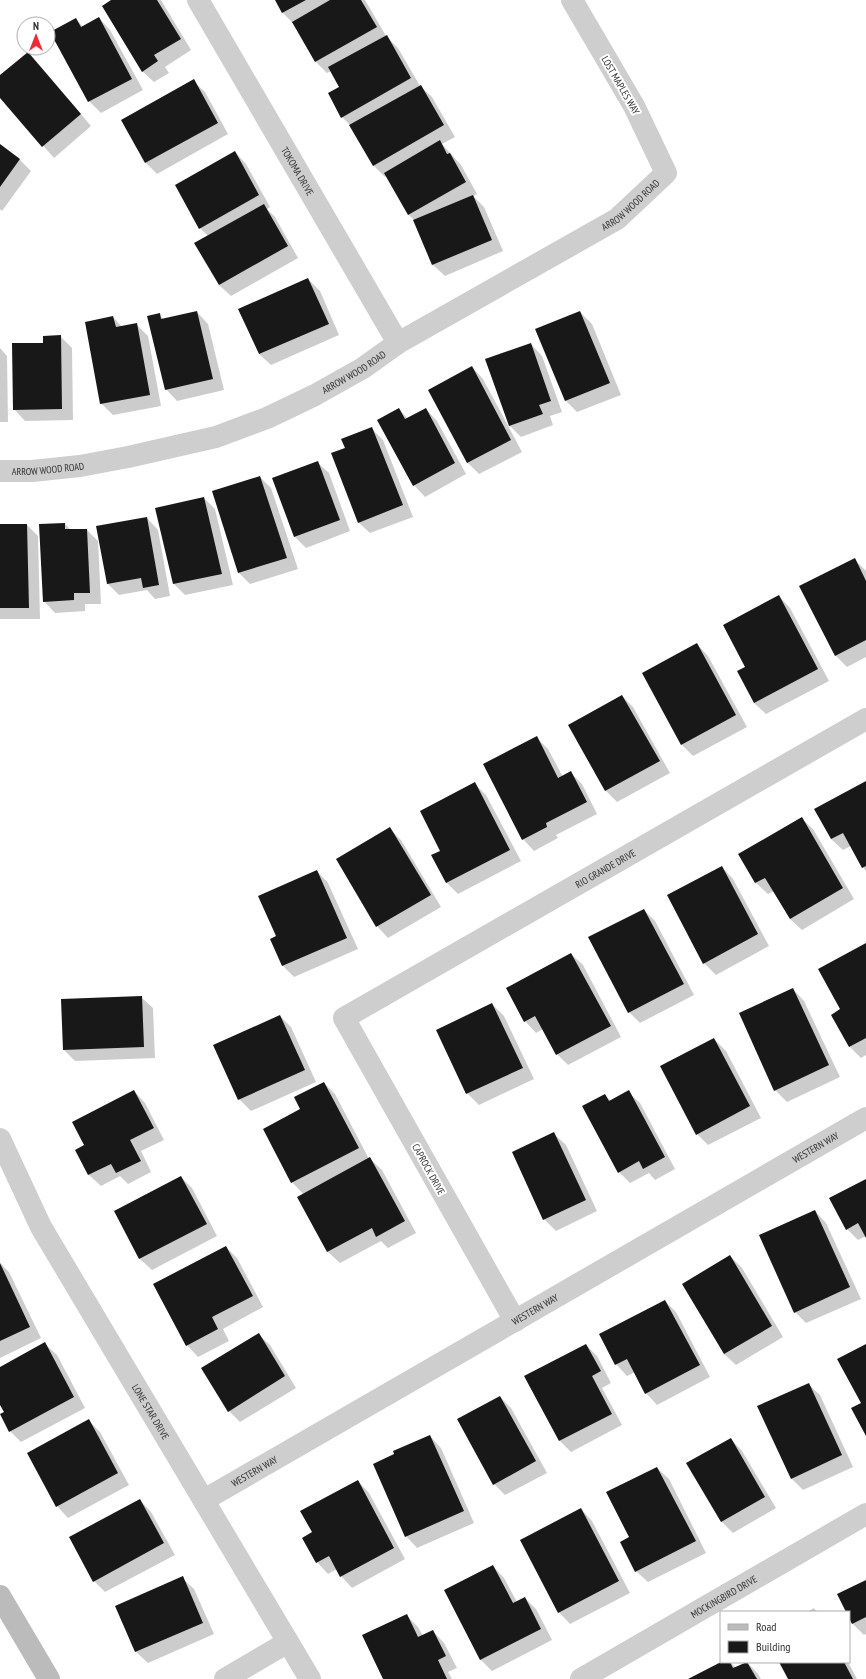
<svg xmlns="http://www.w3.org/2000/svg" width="866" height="1679" font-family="'PT Sans Narrow',sans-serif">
  <rect width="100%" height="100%" fill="#fff"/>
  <!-- shadow -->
  <g fill="#0003">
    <polygon points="113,0 161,0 191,50 165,67 169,73 154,82 142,71"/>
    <polygon points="276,0 365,0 386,36 398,48 420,86 432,97 455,137 442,144 461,165 477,194 473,196 484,207 503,251 445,276 433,265 415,221 409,215 386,176 385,177 373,165 350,125 342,117 341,88 331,71 327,73 316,62 293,23 283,13"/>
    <polygon points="99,18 110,30 143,90 101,113 89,101 76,19 83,27"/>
    <polygon points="39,65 91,126 54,158 0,96 0,77"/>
    <polygon points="193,81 205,92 228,134 157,174 146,163 122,120"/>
    <polygon points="0,146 20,160 31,171 2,211 0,209"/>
    <polygon points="235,152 246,164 270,207 267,209 275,217 298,258 231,296 219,285 208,236 200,228"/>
    <polygon points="308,279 320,291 339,335 271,365 259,354"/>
    <polygon points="197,312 208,324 224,390 177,401 166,389 159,314 164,320"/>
    <polygon points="580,312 592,324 621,395 577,412 566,401 537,330"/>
    <polygon points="113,317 122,327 136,324 148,336 161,406 113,415 101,403"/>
    <polygon points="60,336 72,348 73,420 25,421 14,409 44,344"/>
    <polygon points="531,344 542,356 562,412 550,416 553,425 521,437 510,426"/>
    <polygon points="0,348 7,356 8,422 0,422"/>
    <polygon points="472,367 483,379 522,452 479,474 468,463 429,390"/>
    <polygon points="399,409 408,419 426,409 437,421 466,474 425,497 414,485"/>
    <polygon points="372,429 383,440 413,517 370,533 358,522 346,449"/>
    <polygon points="317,462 329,473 350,531 306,548 295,537 273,479"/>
    <polygon points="260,477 271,488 298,569 250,584 239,573"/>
    <polygon points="204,498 215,509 233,585 185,595 174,584 157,509"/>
    <polygon points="147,518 158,530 170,596 155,599 147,590 119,595 108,584 98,527"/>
    <polygon points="65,524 71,530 87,530 98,541 101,604 85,604 85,611 55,613 44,601"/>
    <polygon points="0,525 27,525 38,536 40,619 0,619"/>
    <polygon points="855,560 866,571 866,657 847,667 835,655"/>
    <polygon points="779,596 790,608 829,681 766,714 754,703 746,667"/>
    <polygon points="697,644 708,656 747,727 693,756 682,745"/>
    <polygon points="622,696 633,707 670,773 617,802 606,791 569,726"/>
    <polygon points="537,738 548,749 563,777 571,773 582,784 597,814 556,835 558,838 534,851 523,839"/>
    <polygon points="866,783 866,871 863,867 851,846 843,850 831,839"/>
    <polygon points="475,784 486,795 521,861 458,894 446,882 441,851"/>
    <polygon points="801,818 813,829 854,899 802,930 790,919 774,891 768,894 756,883 740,854"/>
    <polygon points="390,829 401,840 441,907 388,938 377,926 337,859"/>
    <polygon points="722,867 733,879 769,946 716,975 704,963"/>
    <polygon points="317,871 328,883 358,949 294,977 282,965 277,937"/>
    <polygon points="644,910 655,921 694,995 640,1023 629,1012"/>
    <polygon points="866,944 866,1055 861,1058 850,1047 832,1015 842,1010"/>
    <polygon points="571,954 583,965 621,1037 568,1065 557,1054 543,1029 536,1033 525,1021"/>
    <polygon points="793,989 804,1001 840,1077 787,1102 775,1090"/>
    <polygon points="141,997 153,1008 155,1058 75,1061 64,1050"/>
    <polygon points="492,1004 504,1016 534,1079 479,1105 467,1093"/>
    <polygon points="280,1016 291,1027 316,1082 251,1111 239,1099"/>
    <polygon points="714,1039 726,1051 761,1118 708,1145 697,1134"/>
    <polygon points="324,1083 335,1094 369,1159 370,1159 382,1170 416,1233 388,1248 381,1241 340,1263 328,1252 299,1198 304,1195 292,1182 302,1110"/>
    <polygon points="134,1091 145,1103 164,1140 141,1151 151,1172 128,1184 120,1176 101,1186 89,1175 76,1150 85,1146"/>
    <polygon points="628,1092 640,1103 675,1169 655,1180 649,1173 630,1183 619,1172 605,1095 611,1101"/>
    <polygon points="554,1134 566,1145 597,1211 556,1231 544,1219"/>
    <polygon points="181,1177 192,1188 217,1236 152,1270 140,1259 115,1211"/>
    <polygon points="866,1180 866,1236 858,1240 847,1229"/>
    <polygon points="815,1211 826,1223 861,1299 806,1323 795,1312"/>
    <polygon points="226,1247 237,1258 263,1307 223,1329 229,1341 198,1357 187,1345"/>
    <polygon points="730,1256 742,1268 783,1337 736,1365 724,1354"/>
    <polygon points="0,1263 9,1272 41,1338 0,1358"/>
    <polygon points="665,1301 676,1312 710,1377 657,1405 646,1393 635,1372 627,1376 616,1364"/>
    <polygon points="258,1334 270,1345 296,1388 240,1422 229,1411"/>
    <polygon points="45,1344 57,1355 85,1408 21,1442 10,1431 5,1412 0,1403 0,1368"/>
    <polygon points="586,1345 597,1356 611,1383 602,1388 622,1425 571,1452 560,1441 526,1377"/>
    <polygon points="808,1384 820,1395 853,1467 803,1490 791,1478"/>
    <polygon points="500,1397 511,1408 547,1473 505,1495 494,1484"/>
    <polygon points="89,1421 100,1432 129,1485 68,1518 57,1506"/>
    <polygon points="430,1436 441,1448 474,1523 417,1548 406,1536"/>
    <polygon points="731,1439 742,1451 776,1508 733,1533 722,1522 688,1463"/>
    <polygon points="657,1468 669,1479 706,1553 648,1582 636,1571 630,1538"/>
    <polygon points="358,1481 369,1493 405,1559 352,1588 341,1576 337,1569 328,1574 317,1562 313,1533"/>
    <polygon points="140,1500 151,1512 175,1555 105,1592 94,1581"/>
    <polygon points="581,1509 592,1521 630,1593 570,1624 559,1612"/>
    <polygon points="493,1566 504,1578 517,1602 525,1598 536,1609 552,1640 492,1671 480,1659"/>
    <polygon points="182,1578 194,1589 214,1634 148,1663 136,1652 116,1607"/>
    <polygon points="866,1581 866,1634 864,1635 853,1624 849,1616 849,1612 847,1612"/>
    <polygon points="814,1608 817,1612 807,1612"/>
    <polygon points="406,1615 418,1627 423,1636 433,1631 444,1643 457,1668 448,1672 452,1679 385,1679"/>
    <polygon points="723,1662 730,1662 736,1668 747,1662 758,1674 761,1679 691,1679"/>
    <polygon points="780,1662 848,1662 857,1679 789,1679"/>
  </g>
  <!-- building -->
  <g fill="#181818">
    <polygon points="111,0 157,0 181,39 154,55 158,61 142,72 102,6"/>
    <polygon points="275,0 306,0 282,13"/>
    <polygon points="330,0 361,0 377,27 315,62 292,22"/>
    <polygon points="99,17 132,79 88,102 50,32 76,18 81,27"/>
    <polygon points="387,35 411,78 341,118 328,93 339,87 328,67"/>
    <polygon points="28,52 81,114 42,147 0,98 0,75"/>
    <polygon points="194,79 218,123 145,163 121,120"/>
    <polygon points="421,85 444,125 373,166 349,125"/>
    <polygon points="440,140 447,154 450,153 466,182 408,215 384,173"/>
    <polygon points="0,144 20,159 0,187"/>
    <polygon points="235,151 259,195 199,229 175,185"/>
    <polygon points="473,195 492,240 432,265 413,220"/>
    <polygon points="264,204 288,246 219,285 194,243"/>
    <polygon points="308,278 329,324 259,354 238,309"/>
    <polygon points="197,311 213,379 165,390 147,316 160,313 161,319"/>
    <polygon points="580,311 610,383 565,401 535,329"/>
    <polygon points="113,316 116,327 137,323 150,395 100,404 85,322"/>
    <polygon points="61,335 62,409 13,410 12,343 43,343 43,336"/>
    <polygon points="531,343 551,401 539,405 543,414 509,426 485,359"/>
    <polygon points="472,366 511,440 467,463 428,390"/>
    <polygon points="399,408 405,419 426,408 455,463 413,486 377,420"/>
    <polygon points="372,427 403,505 358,523 331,453 345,448 341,439"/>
    <polygon points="318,461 340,520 294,537 272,478"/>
    <polygon points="260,476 287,558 238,573 212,491"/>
    <polygon points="204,497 222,574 173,584 155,508"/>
    <polygon points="147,517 159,585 143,588 141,578 107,584 96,526"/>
    <polygon points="65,523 65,529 87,529 90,593 74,593 74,600 43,602 39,524"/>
    <polygon points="0,524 27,524 29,608 0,608"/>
    <polygon points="855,558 866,581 866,640 835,656 799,586"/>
    <polygon points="779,595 818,669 754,703 737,671 745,667 723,625"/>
    <polygon points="697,643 736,715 681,745 642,673"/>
    <polygon points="622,695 660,761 605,791 568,725"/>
    <polygon points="537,736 558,778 571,771 587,802 546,823 547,827 522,840 483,764"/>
    <polygon points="866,781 866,866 862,868 843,833 831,839 814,809"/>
    <polygon points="475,782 510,850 446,883 431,855 440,851 420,811"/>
    <polygon points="802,817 843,888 790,919 765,878 755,883 738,854"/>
    <polygon points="390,827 431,895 376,927 336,859"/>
    <polygon points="722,866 758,934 703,964 667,895"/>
    <polygon points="317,870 347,938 282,966 270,939 276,936 258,896"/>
    <polygon points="644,909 684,984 628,1013 588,937"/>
    <polygon points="866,943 866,1038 849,1047 831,1015 840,1009 818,969"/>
    <polygon points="571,953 611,1026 556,1055 535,1016 524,1022 506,988"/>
    <polygon points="793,988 829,1065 774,1091 739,1013"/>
    <polygon points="142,996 144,1047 63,1050 61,999"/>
    <polygon points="492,1003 523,1068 466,1094 436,1030"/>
    <polygon points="280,1015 305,1070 238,1100 213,1045"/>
    <polygon points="714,1038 750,1106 696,1135 660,1066"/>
    <polygon points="324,1082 359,1148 291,1183 263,1129 300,1109 294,1097"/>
    <polygon points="134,1090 154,1128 130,1140 141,1161 116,1173 111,1164 88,1175 75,1150 84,1145 72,1122"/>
    <polygon points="629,1090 665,1157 643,1169 639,1161 618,1173 582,1106 605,1094 609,1101"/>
    <polygon points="554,1132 586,1200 543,1220 512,1152"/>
    <polygon points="370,1157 405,1221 376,1237 372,1228 327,1252 297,1197"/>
    <polygon points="181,1176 207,1224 139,1259 114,1211"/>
    <polygon points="866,1179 866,1238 858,1223 846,1230 829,1198"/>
    <polygon points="815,1210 850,1287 794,1313 759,1235"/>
    <polygon points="226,1246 253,1296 212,1317 218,1329 186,1346 153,1284"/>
    <polygon points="730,1255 772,1326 724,1354 682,1284"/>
    <polygon points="0,1263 30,1327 0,1341"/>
    <polygon points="665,1300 700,1365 645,1394 627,1359 615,1365 599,1334"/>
    <polygon points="259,1333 285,1376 228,1412 201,1368"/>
    <polygon points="45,1342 74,1397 9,1432 0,1414 4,1412 0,1405 0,1367"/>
    <polygon points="586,1344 601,1371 592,1376 612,1414 559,1441 524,1376"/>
    <polygon points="866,1344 866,1436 851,1408 861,1403 837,1359"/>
    <polygon points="809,1383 842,1455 791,1479 757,1406"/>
    <polygon points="500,1396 536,1461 493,1485 457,1419"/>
    <polygon points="89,1419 118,1473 56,1507 27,1453"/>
    <polygon points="430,1435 464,1511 405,1537 373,1464 394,1454 393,1451"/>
    <polygon points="731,1438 765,1497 721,1522 686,1463"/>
    <polygon points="657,1467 696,1541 635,1572 620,1542 629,1537 606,1492"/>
    <polygon points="358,1480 394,1548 340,1577 329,1556 316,1563 302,1538 312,1532 300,1511"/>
    <polygon points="140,1499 164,1543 93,1582 69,1537"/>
    <polygon points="581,1508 619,1581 558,1613 520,1540"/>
    <polygon points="493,1565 513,1603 525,1597 541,1629 480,1660 444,1590"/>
    <polygon points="183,1576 203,1623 135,1652 115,1606"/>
    <polygon points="866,1580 866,1617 852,1624 849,1618 849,1612 846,1612 837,1594"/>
    <polygon points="407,1614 418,1637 433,1630 446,1656 438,1660 447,1679 383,1679 362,1635"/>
    <polygon points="721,1662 730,1662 733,1668 747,1662 757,1679 688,1679"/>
    <polygon points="779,1662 844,1662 853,1679 788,1679"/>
  </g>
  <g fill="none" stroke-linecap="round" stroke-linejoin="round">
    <!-- street -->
    <g stroke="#cecece" stroke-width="22">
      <path id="s1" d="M198 0 398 343"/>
      <path id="s2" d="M0 471H32L80 466 128 457 216 437 267 418 315 395 363 368 398 343 617 219 666 173 634 106 572 0"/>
      <path id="s3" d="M0 1139 41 1227 310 1679"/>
      <path id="s4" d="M515 1321 344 1018 866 719"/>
      <path id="s5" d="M204 1500 866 1118"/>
      <polyline points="225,1679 288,1642"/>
      <path id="s6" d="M581 1679 866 1514"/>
    </g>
    <!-- secondary -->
    <polyline stroke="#bbb" stroke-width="22" points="0,1596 49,1679"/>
  </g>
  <g text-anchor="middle" stroke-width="4" stroke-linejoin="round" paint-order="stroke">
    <!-- street labels -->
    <g font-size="10" fill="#313131" stroke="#fff">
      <text transform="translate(621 85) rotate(60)" y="4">LOST MAPLES WAY</text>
      <text dy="4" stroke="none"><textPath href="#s1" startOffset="198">TOKOMA DRIVE</textPath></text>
      <text dy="4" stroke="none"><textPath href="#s2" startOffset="696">ARROW WOOD ROAD</textPath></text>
      <text dy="4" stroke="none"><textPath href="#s2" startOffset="372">ARROW WOOD ROAD</textPath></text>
      <text dy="4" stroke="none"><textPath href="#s2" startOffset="48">ARROW WOOD ROAD</textPath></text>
      <text dy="4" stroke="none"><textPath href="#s4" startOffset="649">RIO GRANDE DRIVE</textPath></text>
      <text dy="4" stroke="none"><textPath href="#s5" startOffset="706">WESTERN WAY</textPath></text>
      <text transform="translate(429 1169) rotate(61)" y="4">CAPROCK DRIVE</text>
      <text dy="4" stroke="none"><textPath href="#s5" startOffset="382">WESTERN WAY</textPath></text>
      <text dy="4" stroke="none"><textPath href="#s3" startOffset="312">LONE STAR DRIVE</textPath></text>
      <text dy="4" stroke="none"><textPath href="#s5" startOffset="58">WESTERN WAY</textPath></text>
      <text dy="4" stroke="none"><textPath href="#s6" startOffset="165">MOCKINGBIRD DRIVE</textPath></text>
    </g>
  </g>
  <!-- legend -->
  <rect x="720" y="1611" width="130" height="52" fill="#ffffff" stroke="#adadad"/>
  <rect x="728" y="1624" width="20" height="6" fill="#bbbbbb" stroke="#adadad"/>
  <text x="756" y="1631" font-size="12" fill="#313131">Road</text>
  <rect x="728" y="1641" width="20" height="12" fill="#181818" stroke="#adadad"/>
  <text x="756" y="1651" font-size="12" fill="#313131">Building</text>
  <!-- north arrow -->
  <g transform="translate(36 36)"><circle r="19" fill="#ffffff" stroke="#adadad"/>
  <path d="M0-3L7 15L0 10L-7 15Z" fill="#f32832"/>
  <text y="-6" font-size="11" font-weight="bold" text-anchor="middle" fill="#313131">N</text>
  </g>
</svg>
